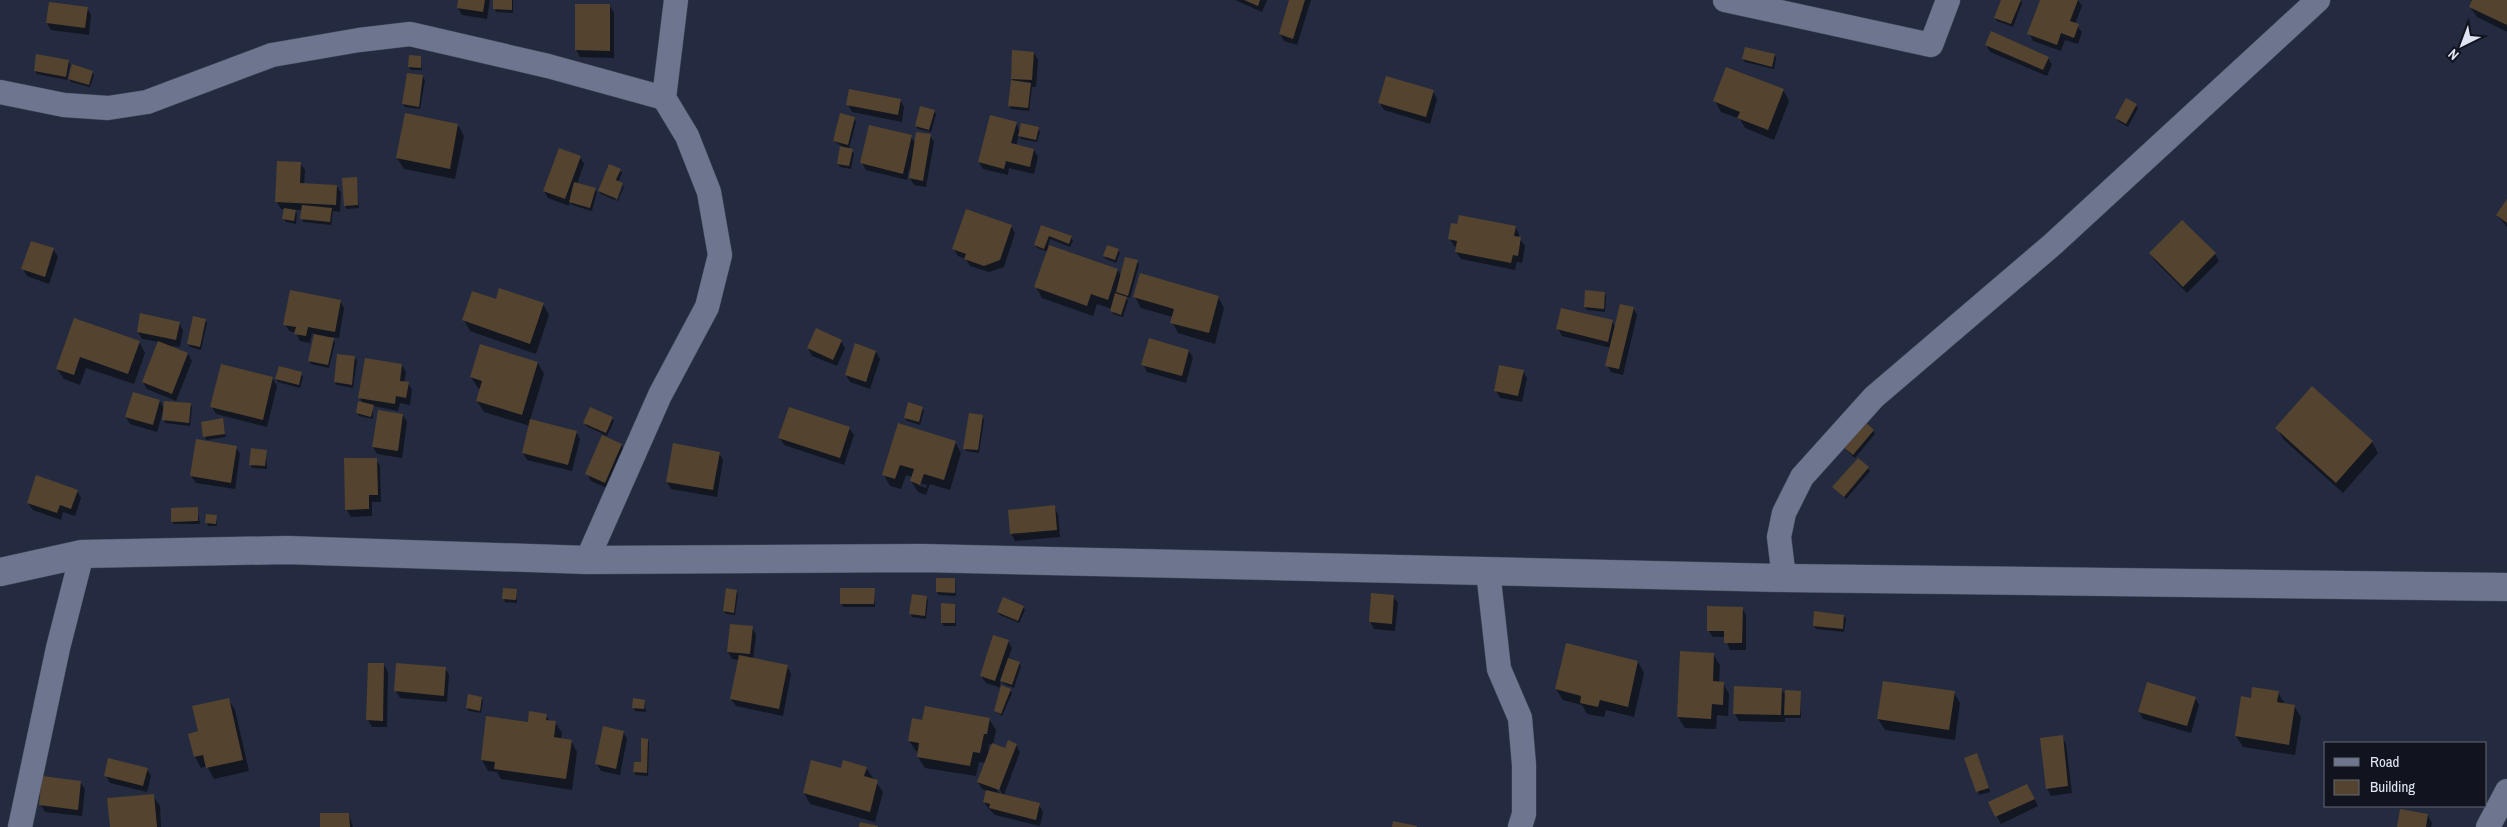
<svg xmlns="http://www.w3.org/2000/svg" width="2507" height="827" font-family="'Archivo Narrow',sans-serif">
  <rect width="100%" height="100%" fill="#242b40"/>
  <!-- shadow -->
  <g fill="#0007" fill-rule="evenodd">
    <polygon points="459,0 490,0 487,19 462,15 458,8"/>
    <polygon points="494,0 513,0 513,13 496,12"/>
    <polygon points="1235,0 1267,0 1262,12"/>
    <polygon points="1290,0 1311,0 1297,45 1284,41 1280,34"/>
    <polygon points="2002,0 2021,0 2022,3 2013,27 1997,21 1995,18"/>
    <polygon points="2041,0 2078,0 2082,6 2075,24 2082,32 2078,44 2065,40 2061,51 2033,41 2029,33"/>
    <polygon points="2470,0 2507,0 2507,32 2477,17 2470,7 2473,1"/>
    <polygon points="576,5 610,6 614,13 614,58 580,57 576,50"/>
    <polygon points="87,8 91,15 89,35 51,30 47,23"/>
    <polygon points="1986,45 2048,58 2052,65 2047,76 1990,52"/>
    <polygon points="1034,53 1038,60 1036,87 1032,87 1029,111 1011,109 1010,106 1014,82 1012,79"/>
    <polygon points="1775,55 1776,58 1774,69 1745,62 1743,59"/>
    <polygon points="420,57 422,70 411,70 409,67"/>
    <polygon points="68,61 70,64 68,76 92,72 94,75 90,87 71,82 68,76 67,80 37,74 35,71"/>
    <polygon points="423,77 425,80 420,109 405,107 403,104"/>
    <polygon points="1783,90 1789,101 1774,140 1745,128 1740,119 1721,112 1715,101"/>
    <polygon points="1433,91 1437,99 1430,124 1384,110 1380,103"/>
    <polygon points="900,100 904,107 902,122 852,112 848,104"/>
    <polygon points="2136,105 2138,108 2128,127 2118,121 2117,118"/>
    <polygon points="934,111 936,114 931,132 918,129 916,126"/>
    <polygon points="854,119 856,122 849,149 854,153 851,169 840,167 838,164 841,146 834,141"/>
    <polygon points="1016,123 1020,131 1038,129 1040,132 1037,142 1021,139 1019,135 1016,146 1034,150 1038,157 1034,174 1009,168 1008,175 983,169 979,162"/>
    <polygon points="458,125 464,136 455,179 404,169 397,158"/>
    <polygon points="930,135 934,142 926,187 914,185 910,178 911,170 909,169 907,180 866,170 862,163 911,137 916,144"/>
    <polygon points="580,157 584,164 577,184 595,189 597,192 592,211 572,205 570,202 569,206 548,198 544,191"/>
    <polygon points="300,163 305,170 304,184 337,186 341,193 340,212 333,211 331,225 303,222 302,210 295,210 297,214 296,224 286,222 284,219 285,209 281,209 277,202"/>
    <polygon points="620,170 622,173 618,182 623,185 615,200 601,194 599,191"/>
    <polygon points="356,179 359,208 347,209 345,206"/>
    <polygon points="623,186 624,187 618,201 617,201"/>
    <polygon points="2507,202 2507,227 2497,215"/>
    <polygon points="1011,226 1015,233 1004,267 989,272 970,266 966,259 958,256 954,249"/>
    <polygon points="1042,226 1071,237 1073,241 1070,247 1050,239 1048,246 1118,270 1121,276 1137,261 1139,265 1130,298 1126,297 1128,301 1123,317 1113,314 1112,309 1097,304 1093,316 1042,298 1036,287 1048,252 1037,248 1035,245"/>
    <polygon points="1515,227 1519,234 1519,238 1525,246 1522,263 1517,262 1515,270 1461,259 1456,252 1457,247 1454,246 1450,239"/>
    <polygon points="53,249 58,257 49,284 27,276 23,269"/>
    <polygon points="1118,250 1120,253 1116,263 1106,259 1104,256"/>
    <polygon points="2151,254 2215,254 2219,261 2187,293 2155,261"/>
    <polygon points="1605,293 1606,297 1605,312 1587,310 1585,307"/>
    <polygon points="1135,297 1218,297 1224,308 1215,344 1178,333 1172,322 1173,317 1141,308"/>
    <polygon points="496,300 543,304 549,315 536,354 470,331 464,320"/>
    <polygon points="340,301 344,308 339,338 332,337 335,343 329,368 311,364 309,361 315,334 312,333 310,343 300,341 296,333 289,331 285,324"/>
    <polygon points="1633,308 1637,315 1623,375 1611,372 1607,365 1611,348 1562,336 1558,329 1612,321 1616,328"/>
    <polygon points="75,319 139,342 145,353 134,384 86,368 80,385 64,379 57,369"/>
    <polygon points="205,320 207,323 201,350 190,347 188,344"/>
    <polygon points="179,323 183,330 180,347 164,345 188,354 192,361 176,401 147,389 143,382 159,342 142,339 138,332"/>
    <polygon points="841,341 845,348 837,366 812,356 808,348"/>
    <polygon points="1189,351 1193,358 1186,383 1147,372 1143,364"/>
    <polygon points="876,352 880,359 870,389 850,382 846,375"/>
    <polygon points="355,358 357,361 353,388 337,385 335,382"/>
    <polygon points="538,363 544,374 530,420 576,432 580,439 572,471 527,460 523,453 530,426 484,412 477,401 481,389 478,388 471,377"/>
    <polygon points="402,365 406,372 404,383 408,383 412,390 410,405 400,403 398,411 373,406 373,419 359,416 357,413 363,404 360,398"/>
    <polygon points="1523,371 1527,378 1522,402 1500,398 1496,391"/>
    <polygon points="301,374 303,377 300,388 278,382 276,379"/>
    <polygon points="273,379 277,386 267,427 216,414 212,407"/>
    <polygon points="2312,388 2372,442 2378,453 2343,493 2283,439 2277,428"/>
    <polygon points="160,401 164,409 190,404 192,407 190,426 165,423 163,412 157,432 130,424 126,417"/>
    <polygon points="922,408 924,411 920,425 907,421 905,418"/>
    <polygon points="403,415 407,422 402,458 377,454 373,447"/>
    <polygon points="983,417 984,420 979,453 966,451 965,448"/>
    <polygon points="612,418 614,421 607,436 586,426 585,423"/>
    <polygon points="222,420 226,437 206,440 205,436"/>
    <path d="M899 425 955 442 961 453 950 490 930 484 926 495 918 492 911 481 913 477 906 475 901 489 890 486 884 475ZM918 483 927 485 926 488 918 485Z"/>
    <polygon points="849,428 854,435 844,465 784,445 780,438"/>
    <polygon points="1873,430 1875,434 1855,458 1846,450 1844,447"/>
    <polygon points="621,445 625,452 609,489 591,481 587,473"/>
    <polygon points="236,447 240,454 235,489 196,483 191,476"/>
    <polygon points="266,452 267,469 252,468 251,464"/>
    <polygon points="719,453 723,460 717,497 671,489 667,482"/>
    <polygon points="376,459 380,466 381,502 372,502 372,516 351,517 347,510"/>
    <polygon points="1858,459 1870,471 1846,499 1834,487"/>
    <polygon points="77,491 81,498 75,516 63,512 61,520 33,510 28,503"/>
    <polygon points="1054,507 1058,514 1060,537 1015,541 1011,533"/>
    <polygon points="197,508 200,524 174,524 172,521"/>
    <polygon points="216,516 217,526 208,526 207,522"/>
    <polygon points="955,579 956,596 939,595 937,592"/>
    <polygon points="874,589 875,607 843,607 841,603"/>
    <polygon points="516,590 517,603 505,602 504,599"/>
    <polygon points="737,591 738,594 735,615 726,614 724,611"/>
    <polygon points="1393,596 1398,603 1395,631 1374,629 1370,621"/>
    <polygon points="926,597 928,600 926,619 912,617 911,614"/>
    <polygon points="955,605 956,626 944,626 942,623"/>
    <polygon points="1023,607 1025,610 1019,623 1000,615 998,612"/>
    <polygon points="1742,608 1746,615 1746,650 1730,650 1725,637 1713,637 1708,630"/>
    <polygon points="1844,616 1846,619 1844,632 1816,629 1814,626"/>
    <polygon points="752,627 756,635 753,659 787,666 791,674 783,716 736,706 731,699 739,660 732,659 728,652"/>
    <polygon points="1008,641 1012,648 1008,659 1019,663 1021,666 1014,688 1004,684 1001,680 1000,686 1010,690 1012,693 1002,716 995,711 1001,688 986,683 981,676"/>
    <polygon points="1713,654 1720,665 1719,683 1723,683 1729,694 1728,716 1717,715 1716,729 1685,728 1678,717"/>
    <polygon points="1638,662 1644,673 1634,717 1606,710 1604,717 1587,714 1582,705 1563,700 1556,689"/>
    <polygon points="384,665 388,672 387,727 372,727 368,720"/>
    <polygon points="445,668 449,675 447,702 400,698 396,691"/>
    <polygon points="1781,689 1786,696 1800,692 1801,718 1785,718 1785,722 1739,721 1735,714"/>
    <polygon points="1954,693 1960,703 1955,740 1885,730 1878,719"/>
    <polygon points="2278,693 2285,704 2294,706 2301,717 2295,755 2243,747 2236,736 2252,699"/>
    <polygon points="481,698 483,701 481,713 469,711 467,708"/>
    <polygon points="2195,698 2199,705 2191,733 2143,719 2139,712"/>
    <polygon points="228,699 235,710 249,771 214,779 207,766 201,768 195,757 189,734 199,732"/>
    <polygon points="644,701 646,712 635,711 634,708"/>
    <polygon points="546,715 550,722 555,722 562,733 561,740 571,741 577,752 572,790 501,779 497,772 488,771 482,760 529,723"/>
    <path d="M989 719 996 730 993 745 1006 750 1016 745 1020 752 1004 795 1039 805 1043 812 1040 826 995 815 989 809 984 802 987 791 982 789 978 782 985 763 979 762 976 776 925 768 918 757 919 752 916 751 909 741 923 721ZM989 744 993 745 988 754ZM997 784 1003 795H1000L995 786Z"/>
    <polygon points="623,732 627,739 620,775 601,771 597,764"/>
    <polygon points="2062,737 2066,744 2072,793 2051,796 2047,788"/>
    <polygon points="648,740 649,743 648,776 636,775 634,772 642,764"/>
    <polygon points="1978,758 1990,792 1979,795 1966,759"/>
    <polygon points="866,768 883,792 875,822 810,804 804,793"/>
    <polygon points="147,769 151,776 147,792 110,783 106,776"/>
    <polygon points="80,782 85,789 82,816 45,812 41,805"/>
    <polygon points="2031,792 2038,806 2001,824 1990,803"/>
    <polygon points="153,796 160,806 161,827 111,827"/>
    <polygon points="349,814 353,827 322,827"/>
    <polygon points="2428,816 2432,823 2431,827 2398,827"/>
  </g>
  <!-- building -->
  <g fill="#54432e">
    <polygon points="458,0 485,0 483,12 457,8"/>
    <polygon points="493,0 512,0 512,10 493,9"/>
    <polygon points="1244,0 1260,0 1258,6"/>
    <polygon points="1289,0 1305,0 1293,39 1279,34"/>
    <polygon points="2001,0 2021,0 2011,24 1994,18"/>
    <polygon points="2040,0 2078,0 2070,21 2079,24 2074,38 2061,33 2057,45 2027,34"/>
    <polygon points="2472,0 2507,0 2507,25 2469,7"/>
    <polygon points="49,2 88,7 85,28 46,23"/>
    <polygon points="575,4 610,4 610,51 575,50"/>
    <polygon points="1991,31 2049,57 2043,70 1985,45"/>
    <polygon points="1745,47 1775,54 1772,67 1742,59"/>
    <polygon points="1012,50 1034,52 1032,80 1011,79"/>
    <polygon points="36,54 69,60 66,77 34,71"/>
    <polygon points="409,55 421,56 421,68 408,67"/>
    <polygon points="72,64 93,71 89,85 68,79"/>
    <polygon points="1726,67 1784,89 1768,130 1737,118 1740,112 1713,101"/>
    <polygon points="407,73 423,75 419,107 402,104"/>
    <polygon points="1386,76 1434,90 1426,117 1378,103"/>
    <polygon points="1011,80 1031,83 1028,108 1008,106"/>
    <polygon points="849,89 901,99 898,115 846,105"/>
    <polygon points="2126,98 2137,104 2126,124 2115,118"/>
    <polygon points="920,106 935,110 929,130 915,126"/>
    <polygon points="405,113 458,124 450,169 396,158"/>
    <polygon points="840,113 855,117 848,145 833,141"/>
    <polygon points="990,115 1017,122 1011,143 1034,149 1030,167 1006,161 1004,169 978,162"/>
    <polygon points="1021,123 1039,127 1036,140 1018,136"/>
    <polygon points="869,125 912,135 903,174 860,163"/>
    <polygon points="916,132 931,134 923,181 909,178"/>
    <polygon points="840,146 853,149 849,166 837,164"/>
    <polygon points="559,148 581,156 565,199 543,191"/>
    <polygon points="277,161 301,162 300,183 337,185 336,205 275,202"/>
    <polygon points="609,164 621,169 616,180 623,183 617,199 598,191"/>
    <polygon points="357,177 358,205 344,206 342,178"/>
    <polygon points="574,182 596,188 590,208 569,202"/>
    <polygon points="2507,199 2507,223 2496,215"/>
    <polygon points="302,205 332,208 330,222 300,219"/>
    <polygon points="284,208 296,210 294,221 282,219"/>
    <polygon points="966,209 1012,225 1000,260 984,266 964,259 966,254 952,249"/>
    <polygon points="1459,215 1516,226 1514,236 1521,237 1518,256 1513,255 1511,263 1455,252 1457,241 1448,239 1451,223 1457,224"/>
    <polygon points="2182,220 2216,253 2183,287 2149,253"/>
    <polygon points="1041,225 1072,236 1069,244 1049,236 1044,249 1034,245"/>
    <polygon points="31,241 54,248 45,277 21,269"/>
    <polygon points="1049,245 1118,269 1108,300 1091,294 1087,306 1034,287"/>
    <polygon points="1107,245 1119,249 1115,260 1103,256"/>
    <polygon points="1125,257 1138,260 1128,296 1116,292"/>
    <polygon points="1140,273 1219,296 1209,333 1170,323 1174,309 1133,297"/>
    <polygon points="499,288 544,303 530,344 462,320 472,291 496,299"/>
    <polygon points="290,290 341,300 335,332 308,327 306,336 294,334 296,327 283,325"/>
    <polygon points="1585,290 1605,292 1604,309 1584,307"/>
    <polygon points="1115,293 1127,297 1121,315 1110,311"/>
    <polygon points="1620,304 1634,307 1619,369 1605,366"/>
    <polygon points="1561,308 1613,320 1608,342 1556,329"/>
    <polygon points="140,313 180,322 176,340 137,332"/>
    <polygon points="193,316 206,319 200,347 187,344"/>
    <polygon points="74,318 140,341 128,374 80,357 74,375 56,369"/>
    <polygon points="816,328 842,340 833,360 807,348"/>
    <polygon points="314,334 334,338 328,365 308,361"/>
    <polygon points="1149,338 1189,350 1182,376 1141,365"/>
    <polygon points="158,341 188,353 172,394 142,382"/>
    <polygon points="855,343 876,351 866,382 845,375"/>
    <polygon points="480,344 538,362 522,415 476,401 482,381 470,377"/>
    <polygon points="337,354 355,356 352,385 334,382"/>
    <polygon points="365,358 402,364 400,381 409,382 406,398 396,396 395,404 358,398"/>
    <polygon points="221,364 273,377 263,420 210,407"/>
    <polygon points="1499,365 1524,370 1518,396 1494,391"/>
    <polygon points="279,366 302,372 299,385 275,379"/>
    <polygon points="2312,386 2373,441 2336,483 2275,428"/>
    <polygon points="133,392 160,400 153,425 125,417"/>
    <polygon points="164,401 191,403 189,423 162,420"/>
    <polygon points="358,401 374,405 371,417 356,413"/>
    <polygon points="908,402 923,407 919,422 904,418"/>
    <polygon points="590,407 613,417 606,433 583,423"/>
    <polygon points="789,407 850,427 840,458 778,438"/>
    <polygon points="378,410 403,414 398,451 372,447"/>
    <polygon points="969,413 983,415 978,450 963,449"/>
    <polygon points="223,418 225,434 203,437 201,422"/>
    <polygon points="530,419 577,431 568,465 522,453"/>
    <polygon points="1864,421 1874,430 1853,455 1843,447"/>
    <polygon points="898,423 956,441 944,480 924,474 920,485 910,481 914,469 900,465 895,479 882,475"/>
    <polygon points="602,435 622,444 605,483 585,474"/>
    <polygon points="196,439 237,446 231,483 190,476"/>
    <polygon points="673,443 720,452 713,490 666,482"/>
    <polygon points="251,448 267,450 265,466 249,465"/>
    <polygon points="344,458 377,458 378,495 369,495 369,509 345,510"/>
    <polygon points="1858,458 1869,467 1844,497 1832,487"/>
    <polygon points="36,475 78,490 71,509 60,505 57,513 27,503"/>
    <polygon points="1055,505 1057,530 1010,534 1008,510"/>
    <polygon points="198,507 198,521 171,522 171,508"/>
    <polygon points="206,514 217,515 216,524 205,523"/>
    <polygon points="936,578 955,578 955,593 936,592"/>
    <polygon points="503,588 517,589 516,600 502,599"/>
    <polygon points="726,588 737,590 734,613 723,611"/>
    <polygon points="840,588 875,588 874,604 840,604"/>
    <polygon points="1371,593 1394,595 1392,624 1369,622"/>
    <polygon points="912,594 927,596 925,616 909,614"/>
    <polygon points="1003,597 1024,606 1018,621 997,612"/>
    <polygon points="941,603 955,604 955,623 941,623"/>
    <polygon points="1707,606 1743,607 1742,643 1724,643 1724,631 1707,631"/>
    <polygon points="1814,611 1844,615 1843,629 1813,626"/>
    <polygon points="730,624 753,626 750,654 727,652"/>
    <polygon points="993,635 1009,640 995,681 980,676"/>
    <polygon points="1566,643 1638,661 1628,707 1600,700 1598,707 1580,703 1581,696 1555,689"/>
    <polygon points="1680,651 1714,653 1713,681 1724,682 1723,705 1712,704 1711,719 1677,717"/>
    <polygon points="739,655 788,665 779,709 730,699"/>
    <polygon points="1008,658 1020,662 1012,685 1000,681"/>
    <polygon points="368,663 384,663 383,721 366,720"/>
    <polygon points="396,663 446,667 444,696 394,691"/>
    <polygon points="1883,681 1955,691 1949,730 1877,719"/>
    <polygon points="2147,682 2196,697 2187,726 2138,712"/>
    <polygon points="1001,685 1011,689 1001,714 994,711"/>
    <polygon points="1734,686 1782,688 1781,715 1733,714"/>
    <polygon points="2252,687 2279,691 2277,702 2295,705 2289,745 2235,736 2241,696 2251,698"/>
    <polygon points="1785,690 1801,691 1800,715 1784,715"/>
    <polygon points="468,694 482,697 480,711 466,708"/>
    <polygon points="229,698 243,760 206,768 203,755 194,757 188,734 198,731 192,706"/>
    <polygon points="633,698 645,700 644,709 632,708"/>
    <polygon points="925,706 990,718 987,734 984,734 980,753 973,752 970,766 917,757 919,743 908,741 912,718 922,720"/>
    <polygon points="529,711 547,714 546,720 556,721 554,737 572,740 566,779 494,769 495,762 481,760 486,716 528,722"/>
    <polygon points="603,726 624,731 616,769 595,764"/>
    <polygon points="2063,735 2068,786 2046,789 2040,738"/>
    <polygon points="641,738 648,739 647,773 633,772 634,762 641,762"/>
    <polygon points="1008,740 1017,744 999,790 977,782 992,743 1005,748"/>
    <polygon points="1977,753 1989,788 1976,792 1964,758"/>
    <polygon points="108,758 148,768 143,786 104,776"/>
    <polygon points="811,760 841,768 843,760 867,767 864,776 878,780 870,812 803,793"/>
    <polygon points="42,776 81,781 78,810 39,805"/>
    <polygon points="2027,784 2035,799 1995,817 1988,802"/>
    <polygon points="986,790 1040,803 1036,820 989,808 990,804 983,802"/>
    <polygon points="154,794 157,827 110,827 107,798"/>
    <polygon points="2400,809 2428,814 2426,827 2397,827"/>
    <polygon points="320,813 349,813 350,827 320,827"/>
    <polygon points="1393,821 1417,826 1417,827 1392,827"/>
    <polygon points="860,822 878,826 878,827 859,827"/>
  </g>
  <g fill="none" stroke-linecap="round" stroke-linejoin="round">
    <defs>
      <g id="street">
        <polyline points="1725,0 1931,45 1948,0"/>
        <polyline points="0,92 64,105 108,108 147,102 272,55 359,40 410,34 548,66 664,98"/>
        <polyline points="587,560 660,395 707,307 720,255 709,192 687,136 664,98 676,0"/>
        <polyline points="1488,571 1499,669 1520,718 1524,765 1524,814 1520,827"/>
        <polyline points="1784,578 1779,537 1784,513 1802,477 1874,397 2053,244 2318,0"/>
        <polyline points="20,827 58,648 82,554"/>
        <polyline points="2488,827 2507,791"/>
      </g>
      <polyline id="secondary" points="0,572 82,554 287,550 587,560 922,558 1784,578 2507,587"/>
    </defs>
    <!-- street casing -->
    <use href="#street" stroke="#444a5b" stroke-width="25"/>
    <!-- secondary casing -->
    <use href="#secondary" stroke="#444a5b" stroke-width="29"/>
    <!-- street -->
    <use href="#street" stroke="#6d768e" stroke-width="24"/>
    <!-- secondary -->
    <use href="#secondary" stroke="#6d768e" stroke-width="28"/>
  </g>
  <!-- legend -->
  <rect x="2324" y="742" width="162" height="65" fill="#11141e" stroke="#636873"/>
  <rect x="2334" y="758" width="25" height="8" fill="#6d768e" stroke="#636873"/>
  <text x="2370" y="767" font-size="15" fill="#dfe5f3">Road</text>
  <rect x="2334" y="780" width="25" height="15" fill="#54432e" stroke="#636873"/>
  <text x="2370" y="792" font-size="15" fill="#dfe5f3">Building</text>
  <!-- north arrow -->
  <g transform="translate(2462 45) rotate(222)" stroke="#11141e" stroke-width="4" paint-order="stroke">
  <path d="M0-4L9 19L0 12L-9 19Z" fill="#dfe5f3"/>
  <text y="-8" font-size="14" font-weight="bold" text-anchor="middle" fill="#dfe5f3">N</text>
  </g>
</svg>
